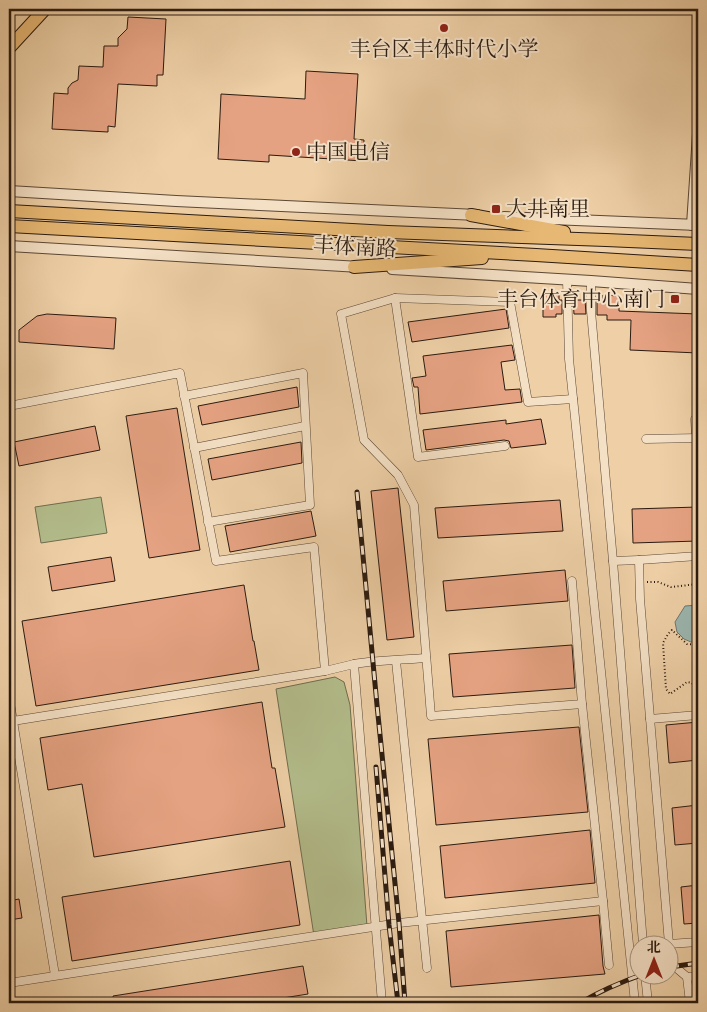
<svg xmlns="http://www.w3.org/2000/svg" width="707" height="1012" font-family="'Sorts Mill Goudy','Noto Serif SC',serif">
  <rect width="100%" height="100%" fill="#eecfa6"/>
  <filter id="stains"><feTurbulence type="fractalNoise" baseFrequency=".004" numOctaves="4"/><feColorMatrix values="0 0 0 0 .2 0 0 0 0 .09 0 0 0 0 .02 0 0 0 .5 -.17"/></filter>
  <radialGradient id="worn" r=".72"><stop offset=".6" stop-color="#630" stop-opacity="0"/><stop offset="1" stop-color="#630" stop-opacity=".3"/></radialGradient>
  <!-- green -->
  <g fill="#b3bc8b" stroke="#6f6c4e">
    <polygon points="101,497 107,533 41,543 35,507"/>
    <polygon points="335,677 344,682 350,705 367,926 314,936 276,689"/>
  </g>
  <!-- water -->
  <polygon fill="#9bb5ae" stroke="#6e776f" points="698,605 698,641 691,642 684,639 677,632 675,622 685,606"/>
  <!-- building -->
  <g fill="#e5a282" stroke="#2b1b10">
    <polygon points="128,17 166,19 163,75 157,75 157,86 118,84 115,127 108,126 108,132 52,129 54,93 68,94 68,88 72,83 78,80 79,66 103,67 104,46 118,46 118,38 127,29"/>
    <polygon points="306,71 358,74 354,139 364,140 363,161 269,155 269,162 218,159 221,94 305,99"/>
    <polygon points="543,293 559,293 559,300 562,300 562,314 556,314 556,317 543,317"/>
    <polygon points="603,295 619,296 619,311 698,314 698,353 630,350 631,320 607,320 607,315 597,315 597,300 603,301"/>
    <polygon points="573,300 585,300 586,314 574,314"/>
    <polygon points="506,309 509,328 412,342 408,322"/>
    <polygon points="47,314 116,318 114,349 19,342 19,330 37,316"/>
    <polygon points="512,345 515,360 501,362 505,390 520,389 522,402 420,414 418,387 414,387 412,378 426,376 423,356"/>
    <polygon points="297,387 299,407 202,425 198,406"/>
    <polygon points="177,408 200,550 149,558 126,416"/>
    <polygon points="541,419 546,444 511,448 509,441 504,440 426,450 423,430 506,420 506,424"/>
    <polygon points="95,426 100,450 19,466 14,442"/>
    <polygon points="301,442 302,463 212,480 208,459"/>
    <polygon points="398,488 414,637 387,640 371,491"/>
    <polygon points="560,500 563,531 438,538 435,508"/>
    <polygon points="698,507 698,541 633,543 632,509"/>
    <polygon points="311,511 316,536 230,552 225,526"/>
    <polygon points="111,557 115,581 52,591 48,567"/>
    <polygon points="565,570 568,601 446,611 443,581"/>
    <polygon points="244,585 253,641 254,641 259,670 36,706 22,621"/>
    <polygon points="572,645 575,688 453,697 449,654"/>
    <polygon points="262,702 272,768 275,768 285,827 94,857 82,784 48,790 40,738"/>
    <polygon points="698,722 698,760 669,763 666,725"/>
    <polygon points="579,727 588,812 436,825 428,739"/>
    <polygon points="698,805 698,843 675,845 672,808"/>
    <polygon points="590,830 595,883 445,898 440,846"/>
    <polygon points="290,861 300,925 72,961 62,897"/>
    <polygon points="698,885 698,923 684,924 681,887"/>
    <polygon points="19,899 22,918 9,920 9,901"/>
    <polygon points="599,915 603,966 605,974 451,987 446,931"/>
    <polygon points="303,966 308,994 252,1003 114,1003 113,996"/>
  </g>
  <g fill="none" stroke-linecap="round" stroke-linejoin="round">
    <defs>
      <g id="minor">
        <polyline points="567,279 569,359 635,1003"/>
        <polyline points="591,281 591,311 613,561 643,944"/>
        <polyline points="395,298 341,314 364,440 398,475 414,505 431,716 582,704 572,581"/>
        <polyline points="184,396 303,373 310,505 208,522"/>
        <polyline points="9,406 180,373 216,561 314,547 325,671 354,664 382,1003"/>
        <polyline points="695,419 696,438"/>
        <polyline points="646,439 698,438"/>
        <polyline points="505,446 418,457 395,298 510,302 528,402 573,399"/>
        <polyline points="194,448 305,426"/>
        <polyline points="639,560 698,556"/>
        <polyline points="613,561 639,560 640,599 669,944"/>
        <polyline points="396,661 427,968"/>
        <path d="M354 664C378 660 402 660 426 658"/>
        <polyline points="9,697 55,975"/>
        <polyline points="650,719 698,715"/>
        <polyline points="13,721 325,671"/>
        <polyline points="603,901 609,965"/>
        <polyline points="669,944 698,942"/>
        <polyline points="670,946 674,966 687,977 698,976"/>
        <polyline points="645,974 648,1003"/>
        <polyline points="687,977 690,1003"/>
        <polyline points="9,983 399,923 603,901 582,704"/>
      </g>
      <g id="tertiary">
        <polyline points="9,191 176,201 477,215"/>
        <polyline points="504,217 698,225"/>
        <polyline points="692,225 698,134"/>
        <polyline points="9,246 360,267"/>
        <polyline points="392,269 591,281 698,289"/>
      </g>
      <g id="trunk">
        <polyline points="9,48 45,9"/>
        <polyline points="9,211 388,232 606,240 698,244"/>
        <polyline points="471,215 564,232"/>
        <polyline points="9,226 536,255 698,265"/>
        <polyline points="354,267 482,258"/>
      </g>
    </defs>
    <!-- minor casing -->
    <use href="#minor" stroke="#5c4836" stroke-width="9"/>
    <!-- tertiary casing -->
    <use href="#tertiary" stroke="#5c4836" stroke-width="12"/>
    <!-- trunk casing -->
    <use href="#trunk" stroke="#2b1b10" stroke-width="14"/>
    <!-- path -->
    <g stroke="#2b1b10" stroke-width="2" stroke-dasharray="1 2.5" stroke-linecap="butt">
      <polyline points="647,582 658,582 671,587 698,584"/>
      <polyline points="698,645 687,644 672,630 668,634 663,643 666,689 670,694 687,682 692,683 696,689 698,696"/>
    </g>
    <!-- minor -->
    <use href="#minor" stroke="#f4e0c5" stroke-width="8"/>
    <!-- tertiary -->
    <use href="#tertiary" stroke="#f4e0c5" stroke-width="10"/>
    <!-- trunk -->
    <use href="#trunk" stroke="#e7b873" stroke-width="12"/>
    <defs>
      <g id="rail">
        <polyline points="357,492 377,705 399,923 405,1003"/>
        <polyline points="376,767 389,925 398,1003"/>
        <polyline points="670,967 698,963"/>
        <path d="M580 1003C600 991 621 982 644 974"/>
      </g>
    </defs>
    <!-- rail casing -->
    <use href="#rail" stroke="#2b1b10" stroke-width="5"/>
    <!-- rail -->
    <use href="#rail" stroke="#f4e0c5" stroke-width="3" stroke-dasharray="9" stroke-linecap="butt"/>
  </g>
  <!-- markers -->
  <g fill="#8f2418" stroke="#f4e0c5" stroke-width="2">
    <circle cx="444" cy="28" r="5"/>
    <circle cx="296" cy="152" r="5"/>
    <rect x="491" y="204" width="10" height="10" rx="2.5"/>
    <rect x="670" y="294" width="10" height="10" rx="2.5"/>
  </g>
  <g text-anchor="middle" stroke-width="4" stroke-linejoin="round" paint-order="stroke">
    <!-- poi labels -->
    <g font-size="21" fill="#2b1b10" stroke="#f4e0c5" text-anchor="start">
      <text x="444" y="56" text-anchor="middle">丰台区丰体时代小学</text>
      <text x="306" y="159">中国电信</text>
      <text x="506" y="216">大井南里</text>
      <text x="665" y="306" text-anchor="end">丰台体育中心南门</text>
    </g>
    <!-- street labels -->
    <g font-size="21" fill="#2b1b10" stroke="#f4e0c5">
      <text transform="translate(355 247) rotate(3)" y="7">丰体南路</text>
    </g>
  </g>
  <!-- margin -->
  <rect width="707" height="1012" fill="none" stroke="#eecfa6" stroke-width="30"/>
  <rect x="10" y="10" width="687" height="992" fill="none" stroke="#2b1b10" stroke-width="2.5"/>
  <rect x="15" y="15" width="677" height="982" fill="none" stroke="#2b1b10"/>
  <!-- north arrow -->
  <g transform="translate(654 960)"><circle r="24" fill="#f4e0c5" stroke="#a4917d"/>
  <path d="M0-4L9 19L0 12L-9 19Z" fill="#8f2418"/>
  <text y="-8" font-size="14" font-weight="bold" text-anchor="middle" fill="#2b1b10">北</text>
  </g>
  <rect width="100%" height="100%" filter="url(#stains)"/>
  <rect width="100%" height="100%" fill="url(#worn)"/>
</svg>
